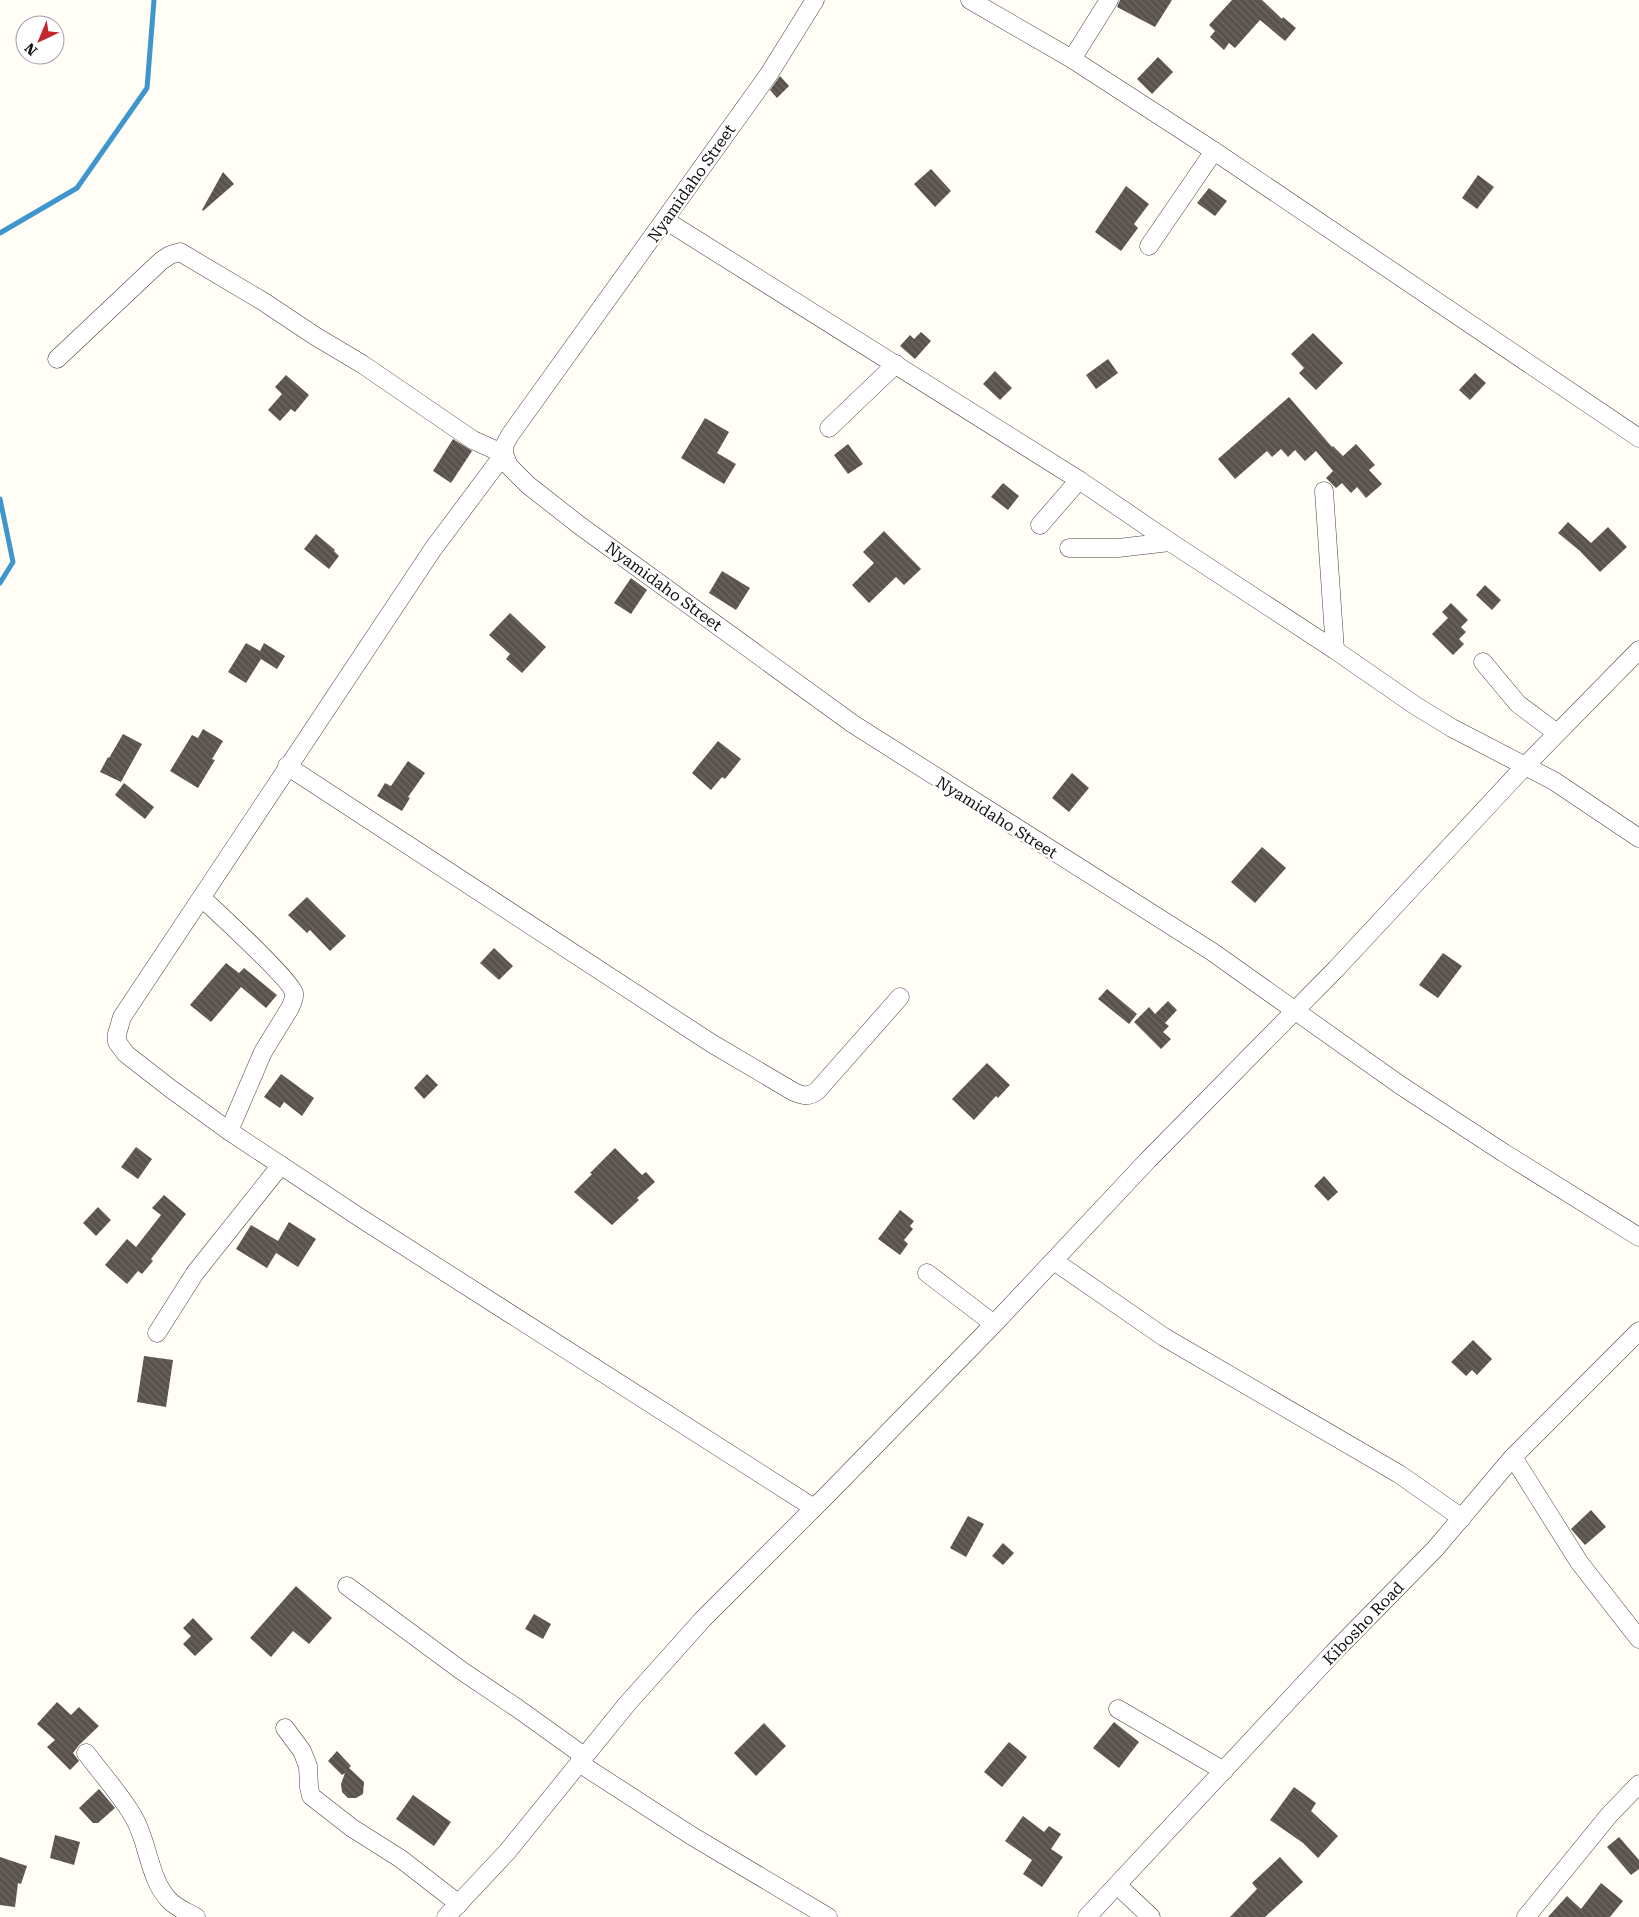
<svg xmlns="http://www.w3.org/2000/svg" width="1639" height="1917" font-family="'Roboto Serif',serif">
  <defs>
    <pattern id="building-back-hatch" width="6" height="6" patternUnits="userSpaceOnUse" patternTransform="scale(1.25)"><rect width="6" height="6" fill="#5a524d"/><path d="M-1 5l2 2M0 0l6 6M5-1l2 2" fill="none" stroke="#6d6662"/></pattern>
  </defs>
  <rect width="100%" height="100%" fill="#fffdf5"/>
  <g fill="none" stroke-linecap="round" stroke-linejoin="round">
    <!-- stream -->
    <g stroke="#3f96cf" stroke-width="5">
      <polyline points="0,233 77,188 147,88 154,0"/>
      <polyline points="0,499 13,562 0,583"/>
    </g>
  </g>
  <!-- building -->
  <g fill="url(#building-back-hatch)">
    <polygon points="1120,0 1172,0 1155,27 1117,7"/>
    <polygon points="1232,0 1262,0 1282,19 1283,17 1296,28 1285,41 1260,20 1235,48 1229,43 1224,50 1210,37 1215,31 1209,25"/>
    <polygon points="1158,57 1173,72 1152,94 1137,79"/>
    <polygon points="780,76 789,86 777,98 770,90"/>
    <polygon points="931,169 951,191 935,207 914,184"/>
    <polygon points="223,172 234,184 203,211 202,210"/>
    <polygon points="1478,175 1494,187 1477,209 1462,198"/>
    <polygon points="1126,186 1149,204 1134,224 1138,228 1121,251 1095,232"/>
    <polygon points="1209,188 1227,201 1215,216 1197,203"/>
    <polygon points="921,332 931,341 915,359 900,346 910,335 914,339"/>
    <polygon points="1313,333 1343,363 1316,390 1299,373 1304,368 1291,354"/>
    <polygon points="1108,359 1118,373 1096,389 1086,375"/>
    <polygon points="995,371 1012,388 1000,400 983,384"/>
    <polygon points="1475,373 1486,383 1470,400 1459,390"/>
    <polygon points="286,375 309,395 295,412 291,409 280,421 268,410 282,394 275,387"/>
    <polygon points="1289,397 1332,447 1333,446 1343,456 1356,444 1375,465 1369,470 1382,484 1366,498 1357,487 1351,493 1342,483 1336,488 1326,478 1333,471 1316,451 1305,461 1295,450 1288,457 1281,449 1272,457 1267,451 1235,479 1218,459"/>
    <polygon points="705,418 729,432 717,453 736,464 724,484 681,458"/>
    <polygon points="453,439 472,451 451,483 433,471"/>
    <polygon points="848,444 863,464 848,474 834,455"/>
    <polygon points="1003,483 1019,496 1008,510 991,497"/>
    <polygon points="1568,522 1591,543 1608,527 1627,547 1600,572 1580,551 1558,533"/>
    <polygon points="884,531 921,569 904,585 896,577 869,603 852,585 874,563 863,552"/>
    <polygon points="316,534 335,550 334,551 339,556 329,569 304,549"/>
    <polygon points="722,571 750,588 736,610 709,593"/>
    <polygon points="631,578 647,590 631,614 614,603"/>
    <polygon points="1485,585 1501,600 1492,610 1476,595"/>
    <polygon points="1451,603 1468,620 1461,627 1466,632 1459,639 1464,644 1453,655 1432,634 1448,618 1442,612"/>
    <polygon points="510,613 546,647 522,673 506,659 510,654 489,635"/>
    <polygon points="246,643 260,651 264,643 285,656 277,669 261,659 246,683 228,672"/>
    <polygon points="203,729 223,741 212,759 215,760 198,788 170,771 192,735 198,738"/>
    <polygon points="123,734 142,744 121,782 100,772 108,757 109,758"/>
    <polygon points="718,741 741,759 725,779 722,777 711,790 692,773"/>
    <polygon points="408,761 425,773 408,797 410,798 402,811 377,796 385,783 391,786"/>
    <polygon points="1072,773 1089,788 1069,812 1052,798"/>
    <polygon points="124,783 154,807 145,819 115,795"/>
    <polygon points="1262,847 1286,868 1255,903 1231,882"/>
    <polygon points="307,897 346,936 330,951 310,930 307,933 288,915"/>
    <polygon points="494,948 513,966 499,980 480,963"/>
    <polygon points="1443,953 1462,966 1438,998 1419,985"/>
    <polygon points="226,963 239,973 244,968 277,995 266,1008 241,987 211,1022 190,1005"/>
    <polygon points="1107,989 1137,1014 1129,1024 1098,999"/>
    <polygon points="1168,1001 1177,1010 1165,1023 1169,1026 1163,1032 1171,1039 1161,1049 1134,1022 1149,1007 1155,1014"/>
    <polygon points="987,1063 1010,1085 998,1098 996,1096 974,1120 952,1099"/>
    <polygon points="281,1074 314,1098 302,1116 284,1102 280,1108 264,1097"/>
    <polygon points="427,1074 438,1085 424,1099 414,1088"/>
    <polygon points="136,1147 152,1159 138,1179 121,1167"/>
    <polygon points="615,1148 642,1175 646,1172 655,1182 637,1198 639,1200 612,1225 574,1192 592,1174 590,1173"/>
    <polygon points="1324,1176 1338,1192 1328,1201 1314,1186"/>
    <polygon points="164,1195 186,1214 151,1259 153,1261 142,1274 138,1271 127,1284 105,1265 127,1239 136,1247 161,1215 152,1208"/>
    <polygon points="98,1207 111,1220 96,1236 83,1223"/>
    <polygon points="900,1210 914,1221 910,1226 913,1229 904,1240 908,1244 900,1255 878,1239"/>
    <polygon points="289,1222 316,1239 298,1267 276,1253 267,1268 236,1249 251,1225 278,1241"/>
    <polygon points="1473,1340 1492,1359 1477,1375 1472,1370 1466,1376 1451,1362"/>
    <polygon points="144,1356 173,1360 166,1407 137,1402"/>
    <polygon points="1591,1510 1606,1527 1585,1545 1571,1529"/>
    <polygon points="968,1516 984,1524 966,1557 950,1548"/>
    <polygon points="1003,1543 1014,1553 1003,1565 992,1556"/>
    <polygon points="296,1586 332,1618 309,1644 293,1631 271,1657 250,1638"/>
    <polygon points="534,1614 551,1624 543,1639 525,1629"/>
    <polygon points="193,1618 213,1639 195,1656 183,1644 191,1636 183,1628"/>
    <polygon points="57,1702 71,1715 79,1707 99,1726 79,1745 73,1753 79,1761 70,1770 47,1747 55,1740 37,1724"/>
    <polygon points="1114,1722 1139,1742 1119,1768 1093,1748"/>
    <polygon points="764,1723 786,1746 756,1776 734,1753"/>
    <polygon points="1009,1742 1027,1757 1002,1787 984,1772"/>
    <polygon points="337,1751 351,1766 349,1768 364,1782 363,1794 356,1798 348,1798 342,1792 341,1784 345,1773 342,1775 328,1761"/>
    <polygon points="1294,1787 1316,1803 1311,1811 1338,1836 1318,1858 1303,1843 1270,1820"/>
    <polygon points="99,1789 115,1808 98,1823 93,1823 79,1808"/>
    <polygon points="413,1795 451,1822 434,1846 396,1819"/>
    <polygon points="1023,1816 1044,1832 1049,1826 1061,1834 1051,1849 1063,1857 1042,1887 1023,1874 1032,1860 1005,1841"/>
    <polygon points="55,1835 80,1842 74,1865 50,1858"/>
    <polygon points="1619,1837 1639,1860 1639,1869 1631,1875 1607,1847"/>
    <polygon points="0,1857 27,1866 21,1884 18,1883 15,1907 0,1905"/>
    <polygon points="1280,1857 1303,1882 1265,1917 1230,1917 1257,1889 1252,1883"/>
    <polygon points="1601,1883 1623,1901 1610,1917 1548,1917 1567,1896 1581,1909"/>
  </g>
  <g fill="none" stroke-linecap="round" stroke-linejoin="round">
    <defs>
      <g id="minor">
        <polyline points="815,0 769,74 510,435 504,446 504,454 509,466 528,485 579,525 853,724 1211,951 1400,1085 1504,1153 1639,1237"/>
        <polyline points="970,0 1072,59 1214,151 1639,438"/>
        <polyline points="1072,59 1109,0"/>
        <polyline points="665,220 1079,480 1170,542 1335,650 1416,706 1452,728 1554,781 1639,838"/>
        <polyline points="1149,246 1214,151"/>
        <polyline points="57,359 161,261 170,255 180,252 264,302 315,336 362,364 473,440 504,454 433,549 122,1017 117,1034 117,1042 126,1054 171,1089 229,1131 362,1219 814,1508"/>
        <polyline points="829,428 896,364"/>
        <polyline points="1324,491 1335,650"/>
        <polyline points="1040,525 1079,480"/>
        <polyline points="1069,548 1118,548 1170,542"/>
        <polyline points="1483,662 1518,704 1557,733"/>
        <path d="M287 766 711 1043 794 1092C804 1096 809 1097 817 1091L900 997"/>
        <path d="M202 898C217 912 291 980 294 993 295 998 292 1003 290 1008L263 1052 229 1131"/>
        <polyline points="1054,1261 1164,1337 1399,1474 1462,1518"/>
        <polyline points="927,1273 994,1324"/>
        <polyline points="157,1333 195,1273 281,1165"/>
        <polyline points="1513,1457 1579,1562 1639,1639"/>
        <polyline points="347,1586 462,1671 517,1708 584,1756"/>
        <polyline points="1118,1709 1224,1771"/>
        <polyline points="285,1728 302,1751 308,1766 309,1787 311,1796 352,1828 401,1859 459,1904"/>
        <path d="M86 1753C102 1774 120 1794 133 1816 149 1842 148 1879 170 1901 177 1908 187 1912 196 1917"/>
        <polyline points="579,1763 692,1836 828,1917"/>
        <polyline points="1117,1885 1151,1917"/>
        <polyline points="446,1917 507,1852 627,1704 703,1619 827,1495 994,1324 1148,1160 1336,969 1525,766 1639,650"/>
        <polyline points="1087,1917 1333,1653 1435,1549 1513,1457 1639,1331"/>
        <polyline points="1526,1917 1610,1814 1639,1784"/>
      </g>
    </defs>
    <!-- minor casing -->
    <use href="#minor" stroke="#444" stroke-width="19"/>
    <!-- minor -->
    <use href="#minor" stroke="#fff" stroke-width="18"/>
  </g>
  <g text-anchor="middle" stroke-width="5" stroke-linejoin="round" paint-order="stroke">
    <!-- street labels -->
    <g font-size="16" fill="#111" stroke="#fff">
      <text transform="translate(691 183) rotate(-55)" y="6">Nyamidaho Street</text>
      <text transform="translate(664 586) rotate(36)" y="6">Nyamidaho Street</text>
      <text transform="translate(997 817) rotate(32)" y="6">Nyamidaho Street</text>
      <text transform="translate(1363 1623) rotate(-46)" y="6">Kibosho Road</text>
    </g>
  </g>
  <!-- north arrow -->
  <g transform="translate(40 40) rotate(224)"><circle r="24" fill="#ffffff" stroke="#a0a0a0"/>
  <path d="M0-4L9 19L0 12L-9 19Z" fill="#c4262e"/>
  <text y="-8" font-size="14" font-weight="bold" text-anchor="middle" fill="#111111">N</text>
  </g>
</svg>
